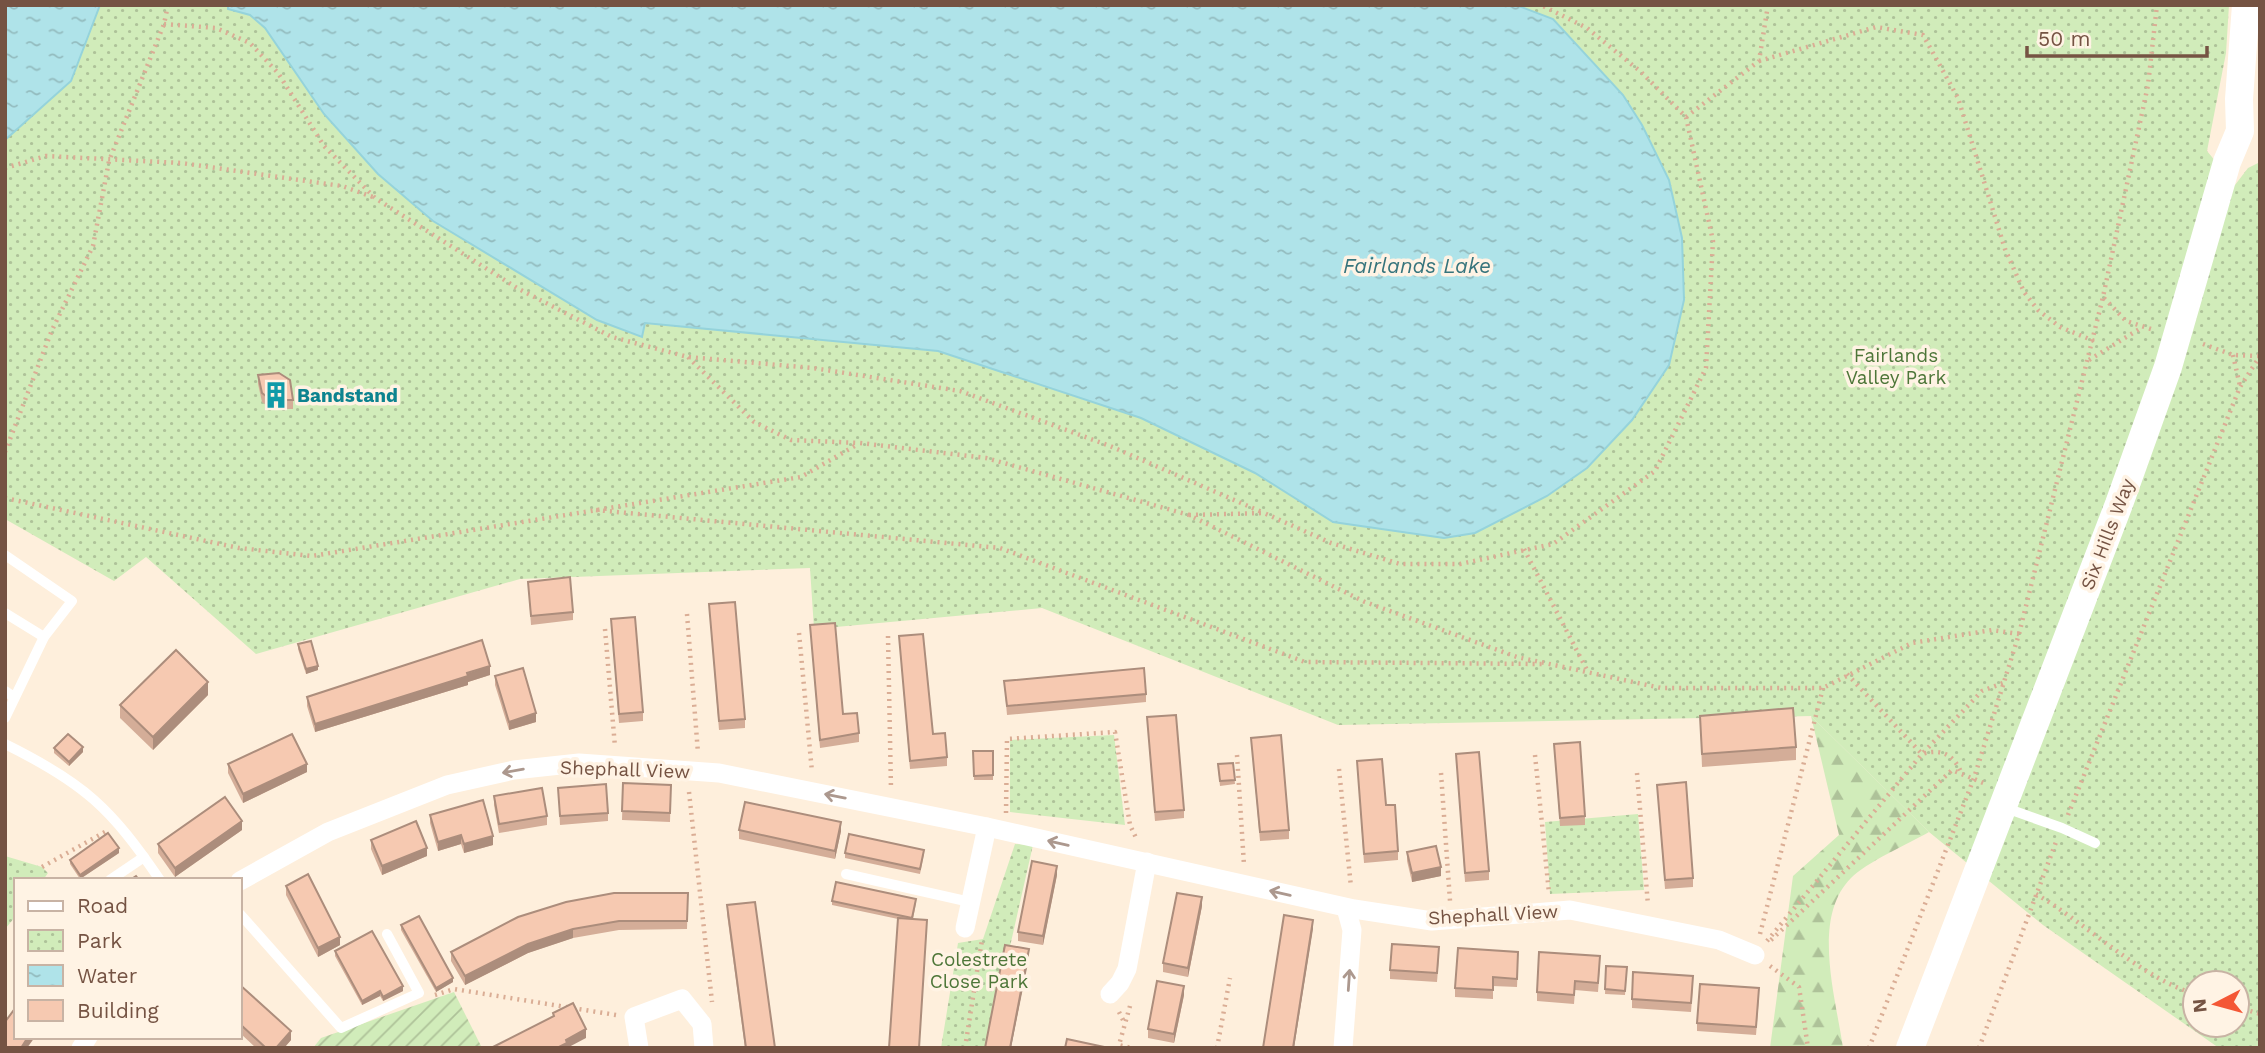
<svg xmlns="http://www.w3.org/2000/svg" width="2265" height="1053" font-family="'Work Sans',sans-serif">
  <defs>
    <pattern id="forest-firs" width="22" height="20" patternUnits="userSpaceOnUse" patternTransform="scale(1.75)"><rect width="22" height="20" fill="#d1ecba"/><path d="M5 1l3.5 6h-7zM16 11l3.5 6h-7z" fill="#aec299"/></pattern>
    <pattern id="park-dots" width="8" height="8" patternUnits="userSpaceOnUse" patternTransform="scale(1.75)"><rect width="8" height="8" fill="#d1ecba"/><path d="M2 2h.1M6 6h.1" fill="none" stroke="#aec299" stroke-width="1.8" stroke-linecap="round"/></pattern>
    <pattern id="garden-furrows" width="10" height="10" patternUnits="userSpaceOnUse" patternTransform="scale(1.75)"><rect width="10" height="10" fill="#d1ecba"/><path d="M-1 1l2-2M0 10L10 0M9 11l2-2" fill="none" stroke="#aec299"/></pattern>
    <pattern id="water-ripples" width="26" height="14" patternUnits="userSpaceOnUse" patternTransform="scale(1.75)"><rect width="26" height="14" fill="#afe3e9"/><path d="M2 4q2-2 4 0t4 0M15 11q2-2 4 0t4 0" fill="none" stroke="#93bbbe"/></pattern>
  </defs>
  <rect width="100%" height="100%" fill="#feefdc"/>
  <!-- forest -->
  <path fill="url(#forest-firs)" d="M1811 716 1929 832C1910 843 1865 863 1851 878 1811 918 1836 998 1843 1048H1770L1793 876 1839 835Z"/>
  <!-- park -->
  <g fill="url(#park-dots)" fill-rule="evenodd">
    <path d="M5 5H2229L2226 53 2207 151 2235 185 2248 168 2260 162V1048H2219L2043 925 1929 832 1811 716 1338 725 1042 608 814 629 810 568 520 579 256 654 146 557 114 581 5 519ZM2195 983H2237V1025H2195Z"/>
    <polygon points="1114,735 1125,825 1010,812 1010,740"/>
    <polygon points="1638,814 1644,890 1550,894 1545,822"/>
    <polygon points="1015,844 1033,845 987,1048 941,1048 958,943 983,939"/>
    <polygon points="5,856 42,867 48,873 43,880 16,880 16,916 5,929"/>
  </g>
  <!-- garden -->
  <polygon fill="url(#garden-furrows)" points="454,992 482,1048 313,1048 321,1038"/>
  <!-- water -->
  <g fill="url(#water-ripples)" stroke="#95d3db" stroke-width="2">
    <polygon points="5,5 100,5 71,81 5,140"/>
    <polygon points="228,5 1516,5 1553,19 1623,95 1642,125 1669,180 1682,238 1684,300 1669,365 1632,420 1587,468 1547,496 1475,533 1444,538 1333,522 1255,473 1141,418 938,351 645,323 642,337 597,320 433,221 378,174 324,114 265,28 250,15 228,9"/>
  </g>
  <g fill="none" stroke-linecap="round" stroke-linejoin="round">
    <!-- path -->
    <g stroke="#daad95" stroke-width="4.5" stroke-dasharray="2 5" stroke-linecap="butt">
      <polyline points="164,24 216,28 250,43 278,73 324,146 375,198 517,288 612,337 688,357 813,368 960,391 1110,446 1264,513"/>
      <polyline points="1759,61 1876,27 1923,35 1958,98 2005,249 2024,292 2038,310 2060,327 2094,341"/>
      <polyline points="1686,117 1759,61 1768,5"/>
      <polyline points="5,168 46,156 181,163 342,186 373,197"/>
      <polyline points="2104,298 2126,321 2154,330"/>
      <polyline points="2203,344 2233,355 2259,356"/>
      <polyline points="2233,355 2240,386"/>
      <polyline points="688,357 754,422 791,440 860,443 986,458 1189,515 1365,602 1517,657 1661,688 1823,688 1912,643 1992,630 2019,634"/>
      <polyline points="2089,360 2141,328"/>
      <polyline points="5,452 52,330 93,246 109,161 164,24 168,5"/>
      <polyline points="5,498 239,548 312,556 801,477 858,444"/>
      <polyline points="596,510 1000,548 1305,662 1542,664"/>
      <polyline points="1189,515 1264,513 1331,543 1400,564 1460,564 1553,544 1655,471 1706,368 1713,241 1686,117 1641,72 1587,28 1541,5"/>
      <polyline points="1524,549 1588,672"/>
      <polyline points="687,614 698,753"/>
      <polyline points="605,629 615,747"/>
      <polyline points="799,633 812,772"/>
      <polyline points="888,636 891,789"/>
      <path d="M1847 674 1922 754C1942 748 1954 755 1962 774"/>
      <polyline points="1237,755 1244,865"/>
      <polyline points="1535,755 1549,893"/>
      <polyline points="1339,769 1351,887"/>
      <polyline points="1441,773 1450,901"/>
      <polyline points="1637,773 1648,905"/>
      <polyline points="689,792 712,1002"/>
      <polyline points="1006,813 1007,739 1115,732 1130,825 1137,840"/>
      <polyline points="2068,815 2240,387 2260,356"/>
      <polyline points="42,867 105,832"/>
      <path d="M2036 894C2087 924 2141 978 2195 994"/>
      <polyline points="1760,934 1823,688"/>
      <polyline points="1771,940 1952,770 1986,784"/>
      <polyline points="1767,941 1922,754 1982,691 2003,683"/>
      <polyline points="1770,966 1799,987 1808,1048"/>
      <polyline points="435,995 454,989 616,1015"/>
      <polyline points="1130,1006 1119,1045 1131,1048"/>
      <polyline points="2237,1007 2260,1014"/>
      <polyline points="1119,1012 1125,1024"/>
      <polyline points="965,1048 982,940"/>
      <polyline points="1217,1048 1230,978"/>
      <polyline points="1869,1048 1974,778 2019,634 2103,297 2148,85 2157,5"/>
      <polyline points="1979,1048 2056,842"/>
    </g>
    <!-- lane -->
    <g stroke="#fff" stroke-width="10">
      <polyline points="5,555 72,601 44,637 5,718"/>
      <polyline points="5,613 44,637"/>
      <polyline points="5,691 14,697"/>
      <path d="M5 744C84 783 111 808 160 880"/>
      <polyline points="2003,807 2062,828 2095,843"/>
      <polyline points="846,874 970,902"/>
      <polyline points="110,880 144,857"/>
      <polyline points="240,914 341,1028 419,993 387,934"/>
    </g>
    <!-- street -->
    <g stroke="#fff" stroke-width="19">
      <polyline points="240,881 328,832 447,785 514,770 579,763 719,773 987,827 1354,909 1432,921 1570,910 1719,940 1755,955"/>
      <polyline points="965,928 987,827"/>
      <polyline points="1110,994 1120,983 1127,969 1147,862"/>
      <polyline points="81,1048 88,1037"/>
      <polyline points="639,1048 634,1017 682,999 702,1024 704,1048"/>
      <polyline points="1343,1048 1352,930 1346,908"/>
    </g>
    <!-- secondary -->
    <polyline stroke="#fff" stroke-width="28" points="1910,1048 2119,504 2168,367 2227,162 2240,131 2239,99 2246,5"/>
  </g>
  <!-- wall -->
  <g fill="#d4ad98">
    <polygon points="258,375 293,400 293,409 271,409 262,402 258,384"/>
    <polygon points="528,582 573,612 573,620 531,625"/>
    <polygon points="709,604 745,719 745,728 719,730"/>
    <polygon points="611,619 643,712 643,721 619,723"/>
    <polygon points="810,625 843,714 859,733 859,742 820,748"/>
    <polygon points="899,636 933,734 947,757 947,766 910,769"/>
    <polygon points="298,644 318,670 306,674 298,649"/>
    <polygon points="490,675 468,682 468,685 315,732 307,706 307,697"/>
    <polygon points="495,676 536,722 509,730 495,685"/>
    <polygon points="1004,681 1146,694 1146,702 1007,715"/>
    <polygon points="208,695 153,750 120,718 120,705"/>
    <polygon points="1700,716 1796,747 1796,760 1702,767"/>
    <polygon points="1147,717 1184,810 1184,818 1155,821"/>
    <polygon points="1251,738 1289,830 1289,839 1260,841"/>
    <polygon points="1554,744 1585,816 1585,825 1560,826"/>
    <polygon points="54,748 83,752 69,766 54,753"/>
    <polygon points="973,751 993,751 993,780 974,780"/>
    <polygon points="1456,754 1489,871 1489,880 1465,882"/>
    <polygon points="1357,761 1386,805 1398,851 1398,860 1364,863"/>
    <polygon points="1233,763 1235,784 1220,786 1218,768"/>
    <polygon points="228,764 307,772 243,803 228,773"/>
    <polygon points="623,783 671,785 670,822 622,820"/>
    <polygon points="1657,785 1693,878 1693,887 1665,889"/>
    <polygon points="558,788 608,813 608,821 560,825"/>
    <polygon points="494,796 547,816 547,825 499,833 494,805"/>
    <polygon points="430,815 493,845 464,853 461,844 438,851 430,823"/>
    <polygon points="242,830 175,877 158,853 158,844"/>
    <polygon points="739,830 841,831 835,859 739,839"/>
    <polygon points="371,840 427,856 382,875 371,849"/>
    <polygon points="1407,852 1441,876 1412,882 1407,861"/>
    <polygon points="119,853 80,879 70,864 70,860"/>
    <polygon points="845,853 924,854 920,874 845,858"/>
    <polygon points="1057,875 1043,945 1018,941 1018,932"/>
    <polygon points="286,886 340,945 318,957 286,895"/>
    <polygon points="688,893 687,929 619,930 573,938 528,953 465,985 451,961 451,952"/>
    <polygon points="832,901 916,903 913,919 927,929 898,919 832,905"/>
    <polygon points="727,905 775,1048 745,1048 727,914"/>
    <polygon points="1202,906 1188,977 1163,972 1163,963"/>
    <polygon points="401,925 453,982 436,992 401,930"/>
    <polygon points="335,951 403,991 383,1001 380,996 362,1005 335,956"/>
    <polygon points="1439,956 1437,982 1390,979 1390,970"/>
    <polygon points="1518,961 1517,987 1493,986 1493,999 1455,997 1455,988"/>
    <polygon points="1600,965 1598,992 1575,990 1574,1004 1537,1001 1537,992"/>
    <polygon points="1606,966 1627,967 1625,995 1605,994"/>
    <polygon points="240,985 291,1040 284,1048 256,1048 240,1033"/>
    <polygon points="1693,985 1691,1012 1632,1008 1632,999"/>
    <polygon points="1184,995 1174,1043 1148,1038 1148,1029"/>
    <polygon points="1759,997 1756,1035 1697,1031 1697,1023"/>
  </g>
  <!-- shaded-wall -->
  <g fill="#ac8d7c">
    <polygon points="318,666 318,670 306,674 306,669"/>
    <polygon points="490,666 490,675 468,682 468,685 315,732 315,724"/>
    <polygon points="208,682 208,695 153,750 153,737"/>
    <polygon points="536,713 536,722 509,730 509,722"/>
    <polygon points="83,747 83,752 69,766 69,762"/>
    <polygon points="307,764 307,772 243,803 243,794"/>
    <polygon points="242,821 242,830 175,877 175,868"/>
    <polygon points="841,822 841,831 835,859 835,851"/>
    <polygon points="461,835 461,844 438,851 438,842"/>
    <polygon points="493,836 493,845 464,853 464,844"/>
    <polygon points="119,848 119,853 80,879 80,875"/>
    <polygon points="427,848 427,856 382,875 382,866"/>
    <polygon points="1057,866 1057,875 1043,945 1043,936"/>
    <polygon points="1441,867 1441,876 1412,882 1412,873"/>
    <polygon points="1202,897 1202,906 1188,977 1188,968"/>
    <polygon points="1313,920 1313,929 1294,1048 1293,1048"/>
    <polygon points="573,929 573,938 528,953 465,985 465,976 528,944"/>
    <polygon points="340,937 340,945 318,957 318,948"/>
    <polygon points="1029,949 1029,958 1011,1048 1010,1048"/>
    <polygon points="453,978 453,982 436,992 436,988"/>
    <polygon points="403,986 403,991 383,1001 383,997"/>
    <polygon points="1184,986 1184,995 1174,1043 1174,1034"/>
    <polygon points="380,991 380,996 362,1005 362,1001"/>
    <polygon points="586,1029 586,1038 567,1048 557,1048 566,1040"/>
    <polygon points="291,1031 291,1040 284,1048 276,1048"/>
    <polygon points="28,1037 35,1037 27,1048 21,1048"/>
  </g>
  <!-- building -->
  <g fill="#f6c9b1" stroke="#ac8d7c" stroke-width="2">
    <polygon points="279,373 290,380 293,400 271,400 262,393 258,375"/>
    <polygon points="570,577 573,612 531,616 528,582"/>
    <polygon points="735,602 745,719 719,721 709,604"/>
    <polygon points="635,617 643,712 619,714 611,619"/>
    <polygon points="835,623 843,714 857,713 859,733 820,740 810,625"/>
    <polygon points="923,634 933,734 945,733 947,757 910,761 899,636"/>
    <polygon points="482,640 490,666 467,673 468,676 315,724 307,697"/>
    <polygon points="311,641 318,666 306,669 298,644"/>
    <polygon points="176,650 208,682 153,737 120,705"/>
    <polygon points="523,668 536,713 509,722 495,676"/>
    <polygon points="1144,668 1146,694 1007,706 1004,681"/>
    <polygon points="1793,708 1796,747 1702,754 1700,716"/>
    <polygon points="1176,715 1184,810 1155,812 1147,717"/>
    <polygon points="68,734 83,747 69,762 54,748"/>
    <polygon points="292,734 307,764 243,794 228,764"/>
    <polygon points="1281,735 1289,830 1260,832 1251,738"/>
    <polygon points="1580,742 1585,816 1560,818 1554,744"/>
    <polygon points="973,751 993,751 993,775 974,776"/>
    <polygon points="1479,752 1489,871 1465,873 1456,754"/>
    <polygon points="1382,759 1386,805 1395,805 1398,851 1364,854 1357,761"/>
    <polygon points="1233,763 1235,780 1220,781 1218,764"/>
    <polygon points="1686,782 1693,878 1665,880 1657,785"/>
    <polygon points="623,783 671,785 670,813 622,811"/>
    <polygon points="606,784 608,813 560,816 558,788"/>
    <polygon points="542,788 547,816 499,824 494,796"/>
    <polygon points="225,797 242,821 175,868 158,844"/>
    <polygon points="483,800 493,836 464,844 461,835 438,842 430,815"/>
    <polygon points="745,802 841,822 835,851 739,830"/>
    <polygon points="416,821 427,848 382,866 371,840"/>
    <polygon points="108,833 119,848 80,875 70,860"/>
    <polygon points="849,834 924,850 920,869 845,853"/>
    <polygon points="1436,846 1441,867 1412,873 1407,852"/>
    <polygon points="1032,861 1057,866 1043,936 1018,932"/>
    <polygon points="308,874 340,937 318,948 286,886"/>
    <polygon points="136,876 139,880 130,880"/>
    <polygon points="836,882 916,899 912,918 832,901"/>
    <polygon points="614,893 688,893 687,921 619,921 573,929 528,944 465,976 451,952 518,917 566,902"/>
    <polygon points="1177,893 1202,897 1188,968 1163,963"/>
    <polygon points="755,902 775,1048 746,1048 727,905"/>
    <polygon points="1284,915 1313,920 1293,1048 1263,1048"/>
    <polygon points="419,916 453,978 436,988 401,925"/>
    <polygon points="898,918 927,920 919,1048 889,1048"/>
    <polygon points="372,931 403,986 383,997 380,991 362,1001 335,951"/>
    <polygon points="1392,944 1439,947 1437,973 1390,970"/>
    <polygon points="1005,945 1029,949 1010,1048 985,1048"/>
    <polygon points="1458,948 1518,952 1517,979 1493,977 1493,990 1455,988"/>
    <polygon points="1539,952 1600,956 1598,983 1575,981 1574,995 1537,992"/>
    <polygon points="1606,966 1627,967 1625,991 1605,989"/>
    <polygon points="1633,972 1693,976 1691,1003 1632,999"/>
    <polygon points="1157,981 1184,986 1174,1034 1148,1029"/>
    <polygon points="1700,984 1759,988 1756,1027 1697,1023"/>
    <polygon points="240,985 291,1031 276,1048 266,1048 240,1024"/>
    <polygon points="573,1003 586,1029 566,1040 567,1043 557,1048 491,1048 554,1016 553,1013"/>
    <polygon points="16,1007 16,1037 28,1037 21,1048 5,1048 5,1022"/>
    <polygon points="1067,1039 1109,1048 1065,1048"/>
  </g>
  <!-- one-way arrows -->
  <defs><path id="oneway-shaft" d="M-6 0H5M1.5-3L5.5 0L1.5 3" fill="none" stroke-width="1.6" stroke-linecap="round" stroke-linejoin="round" transform="scale(1.75)"/></defs>
  <g stroke="#ac988e">
    <use href="#oneway-shaft" transform="translate(513 771) rotate(170)"/>
    <use href="#oneway-shaft" transform="translate(835 796) rotate(-169)"/>
    <use href="#oneway-shaft" transform="translate(1058 843) rotate(-167)"/>
    <use href="#oneway-shaft" transform="translate(1280 893) rotate(-167)"/>
    <use href="#oneway-shaft" transform="translate(1349 980) rotate(-86)"/>
  </g>
  <!-- icons -->
  <defs>
    <symbol id="building-bare" viewBox="-9 -9 18 18"><path d="M-4-6H4V6H1V3H-1V6H-4ZM-2.5-4.3h1.7v1.8h-1.7ZM.8-4.3h1.7v1.8H.8ZM-2.5-1h1.7V.8h-1.7ZM.8-1h1.7V.8H.8Z" fill="#0f9aa8" stroke="#fff3e4" stroke-width="2.5" paint-order="stroke"/></symbol>
  </defs>
  <g fill-rule="evenodd">
    <use href="#building-bare" x="257" y="376" width="38" height="38"/>
  </g>
  <g text-anchor="middle" stroke-width="7" stroke-linejoin="round" paint-order="stroke">
    <!-- park labels -->
    <g font-size="19" fill="#4d7638" stroke="#fff3e4">
      <text x="1896" y="362">Fairlands<tspan x="1896" dy="22">Valley Park</tspan></text>
      <text x="979" y="966">Colestrete<tspan x="979" dy="22">Close Park</tspan></text>
    </g>
    <!-- culture labels -->
    <g font-size="19" font-weight="bold" fill="#0d838f" stroke="#fff3e4" text-anchor="start">
      <text x="297" y="402">Bandstand</text>
    </g>
    <!-- street labels -->
    <g font-size="19" fill="#755343" stroke="#fff3e4">
      <text transform="translate(2107 534) rotate(-69)" y="7">Six Hills Way</text>
      <text transform="translate(625 769) rotate(2)" y="7">Shephall View</text>
      <text transform="translate(1493 914) rotate(-3)" y="7">Shephall View</text>
    </g>
    <!-- water labels -->
    <g font-size="21" font-style="italic" fill="#36747c" stroke="#fff3e4">
      <text x="1417" y="273">Fairlands Lake</text>
    </g>
  </g>
  <!-- border -->
  <rect width="2265" height="1053" fill="none" stroke="#755343" stroke-width="14"/>
  <!-- legend -->
  <rect x="14" y="878" width="228" height="161" fill="#fff3e4" stroke="#c8b3a4" stroke-width="2"/>
  <rect x="28" y="901" width="35" height="10" fill="#ffffff" stroke="#c8b3a4" stroke-width="2"/>
  <text x="77" y="913" font-size="21" fill="#755343">Road</text>
  <rect x="28" y="930" width="35" height="21" fill="url(#park-dots)" stroke="#c8b3a4" stroke-width="2"/>
  <text x="77" y="948" font-size="21" fill="#755343">Park</text>
  <rect x="28" y="965" width="35" height="21" fill="url(#water-ripples)" stroke="#c8b3a4" stroke-width="2"/>
  <text x="77" y="983" font-size="21" fill="#755343">Water</text>
  <rect x="28" y="1000" width="35" height="21" fill="#f6c9b1" stroke="#c8b3a4" stroke-width="2"/>
  <text x="77" y="1018" font-size="21" fill="#755343">Building</text>
  <!-- north arrow -->
  <g transform="translate(2216 1004) rotate(264)"><circle r="33" fill="#fff3e4" stroke="#c8b3a4" stroke-width="2"/>
  <path d="M0-5L12 26L0 18L-12 26Z" fill="#f45735"/>
  <text y="-10" font-size="19" font-weight="bold" text-anchor="middle" fill="#755343">N</text>
  </g>
  <!-- scale -->
  <path d="M2027 46v10h180v-10" fill="none" stroke="#755343" stroke-width="3.5"/>
  <text x="2038" y="46" font-size="21" fill="#755343" stroke="#fff3e4" stroke-width="5" paint-order="stroke">50 m</text>
</svg>
